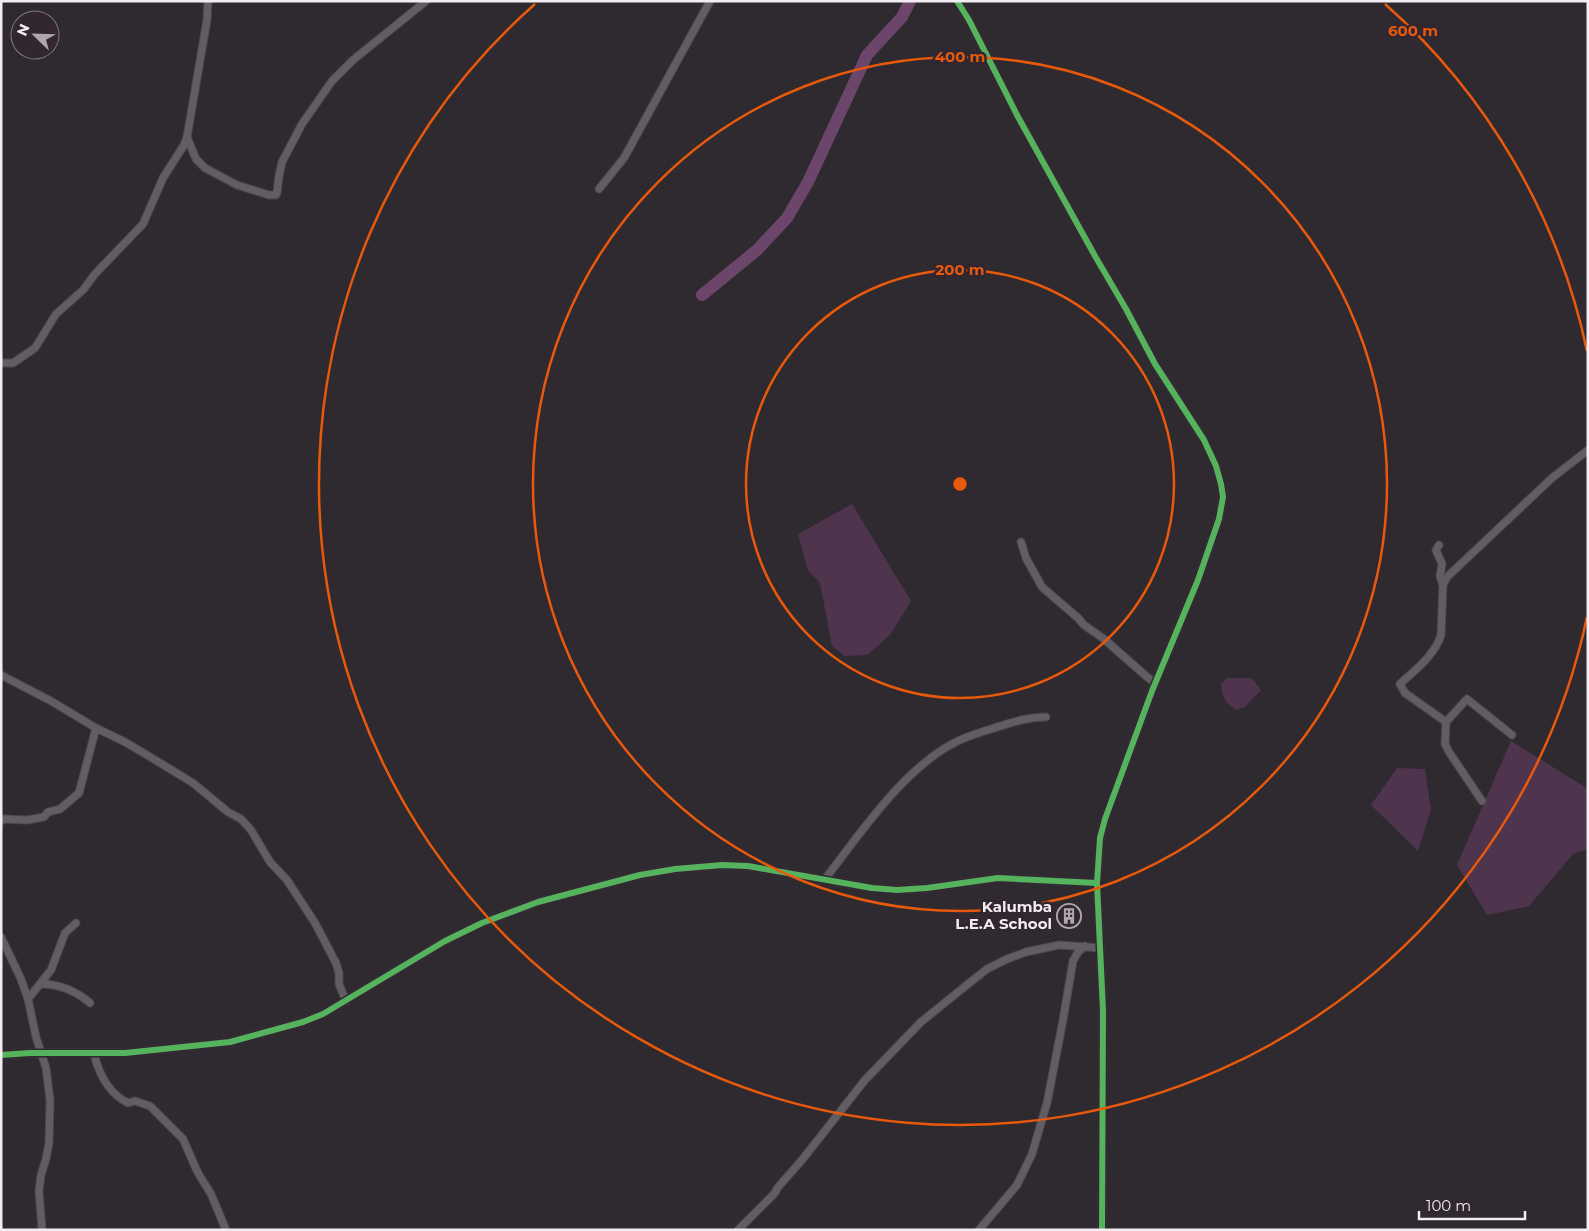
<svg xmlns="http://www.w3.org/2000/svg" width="1589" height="1231" font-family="Montserrat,sans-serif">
  <rect width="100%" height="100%" fill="#2f2a2f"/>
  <!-- green -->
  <g fill="#4e344d">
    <polygon points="852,504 911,601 890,635 867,655 844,656 832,646 820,583 808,570 798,534"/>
    <path d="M1227 678H1252L1261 690 1245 707 1236 710C1224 702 1223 698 1221 684Z"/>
    <polygon points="1511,741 1588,789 1588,849 1573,854 1529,906 1487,915 1457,865"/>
    <polygon points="1397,768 1425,769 1431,810 1418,851 1371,805"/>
  </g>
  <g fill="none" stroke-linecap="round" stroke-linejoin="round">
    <!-- river -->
    <polyline stroke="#6c456b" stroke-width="12" points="702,295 757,250 787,218 808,182 867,55 902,17 910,1"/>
    <defs>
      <g id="street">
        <polyline points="208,1 207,20 187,137 196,159 205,168 237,185 269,195 276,195 277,193 279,176 282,162 302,124 332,81 353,60 426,1"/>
        <polyline points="957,1 969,20 1017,115 1095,256 1126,309 1155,364 1204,440 1216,466 1221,484 1223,497 1219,519 1198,580 1152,691 1105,819 1100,838 1097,883 1103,1011 1102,1230"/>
        <polyline points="599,189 624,158 710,1"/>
        <polyline points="1,363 13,363 35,348 56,314 83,290 95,274 143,224 163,178 184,145 187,137"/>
        <polyline points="1021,542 1026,558 1042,587 1078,618 1084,625 1104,639 1146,676 1155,683"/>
        <polyline points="1439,545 1436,550 1442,564 1440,576 1443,585"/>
        <polyline points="1,675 51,701 96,728 125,742 147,755 193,783 228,812 241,819 251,830 270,862 287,880 315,923 336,963 339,973 339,984 346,1001"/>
        <polyline points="1446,722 1467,699 1512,735"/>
        <path d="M1482 801 1449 752 1445 744 1446 722 1405 693 1400 684C1415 670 1435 655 1441 635L1443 585 1447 577 1552 478 1588 450"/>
        <polyline points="1,821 4,819 27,820 44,817 48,812 60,809 79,793 96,728"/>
        <path d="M825 879C859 835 902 771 952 744 964 737 978 733 991 729 1010 723 1026 717 1046 717"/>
        <polyline points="1,937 21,979 28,999 36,1037 46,1068 50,1100 49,1143 46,1159 41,1175 39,1191 42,1230"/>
        <path d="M40 984C60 984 75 990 90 1003"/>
        <polyline points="28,999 51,970 65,933 76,923"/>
        <path d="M94 1054C99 1074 108 1093 128 1103L135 1101 150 1106 183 1139 198 1173 211 1194 226 1230"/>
        <polyline points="1,1055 30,1053 125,1053 230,1042 303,1022 323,1014 445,941 482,923 538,902 640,875 675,869 722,865 748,866 872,888 897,890 927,888 998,878 1097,883"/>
        <polyline points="738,1230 774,1194 779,1186 802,1160 865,1080 921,1022 968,984 987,969 1007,959 1026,952 1059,945 1100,948"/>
        <polyline points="979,1230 1017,1185 1032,1154 1047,1103 1063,1020 1073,961 1078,952 1085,946"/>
      </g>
    </defs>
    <!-- street casing -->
    <use href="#street" stroke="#4c464b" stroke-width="9"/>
    <!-- street -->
    <use href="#street" stroke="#625d62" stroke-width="7"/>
    <defs>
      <g id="cycleway">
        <polyline points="957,1 969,20 1017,115 1095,256 1126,309 1155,364 1204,440 1216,466 1221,484 1223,497 1219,519 1198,580 1152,691 1105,819 1100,838 1097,883 1103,1011 1102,1230"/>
        <polyline points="1,1055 30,1053 125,1053 230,1042 303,1022 323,1014 445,941 482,923 538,902 640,875 675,869 722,865 748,866 872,888 897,890 927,888 998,878 1097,883"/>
      </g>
    </defs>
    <!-- cycleway casing -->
    <use href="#cycleway" stroke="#322731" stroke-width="9"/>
    <!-- cycleway -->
    <use href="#cycleway" stroke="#56b35d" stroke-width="6"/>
  </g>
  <!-- distance rings -->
  <g fill="none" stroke="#e8590c" stroke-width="2.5">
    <circle cx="960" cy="484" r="214"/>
    <circle cx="960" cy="484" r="427"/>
    <path d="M1587 617A641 641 0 1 1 535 4M1385 4A641 641 0 0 1 1587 351"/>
  </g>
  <!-- icons -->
  <defs>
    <symbol id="building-ring" viewBox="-11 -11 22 22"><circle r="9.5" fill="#322731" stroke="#aea8ae" stroke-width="1.5"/><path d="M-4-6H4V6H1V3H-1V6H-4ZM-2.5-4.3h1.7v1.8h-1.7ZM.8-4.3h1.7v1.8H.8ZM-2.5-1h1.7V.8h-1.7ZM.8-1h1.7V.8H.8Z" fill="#aea8ae"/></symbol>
  </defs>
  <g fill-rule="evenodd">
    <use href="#building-ring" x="1055" y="902" width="28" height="28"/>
  </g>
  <g text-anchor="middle" stroke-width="5" stroke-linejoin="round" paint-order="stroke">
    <!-- poi labels -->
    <g font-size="15" font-weight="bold" fill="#f3ecf3" stroke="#322731" text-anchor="end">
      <text x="1052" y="912">Kalumba<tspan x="1052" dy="17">L.E.A School</tspan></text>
    </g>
  </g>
  <circle cx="960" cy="484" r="8" fill="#e8590c" stroke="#322731" stroke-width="2.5"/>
  <g font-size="15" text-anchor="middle" font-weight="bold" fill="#e8590c" stroke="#322731" stroke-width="5" stroke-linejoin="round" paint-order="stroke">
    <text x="1413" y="36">600 m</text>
    <text x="960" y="62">400 m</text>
    <text x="960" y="275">200 m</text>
  </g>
  <!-- border -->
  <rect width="1589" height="1231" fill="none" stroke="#f3ecf3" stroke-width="5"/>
  <!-- north arrow -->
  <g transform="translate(35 35) rotate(293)"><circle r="24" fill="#322731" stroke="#7f767f"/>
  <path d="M0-4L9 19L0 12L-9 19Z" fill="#aea8ae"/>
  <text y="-8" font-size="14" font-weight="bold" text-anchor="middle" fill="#f3ecf3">N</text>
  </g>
  <!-- scale -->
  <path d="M1419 1211v8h106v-8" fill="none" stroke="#f3ecf3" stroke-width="2.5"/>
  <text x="1426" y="1211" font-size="15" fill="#f3ecf3" stroke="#322731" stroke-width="4" paint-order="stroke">100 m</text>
</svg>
